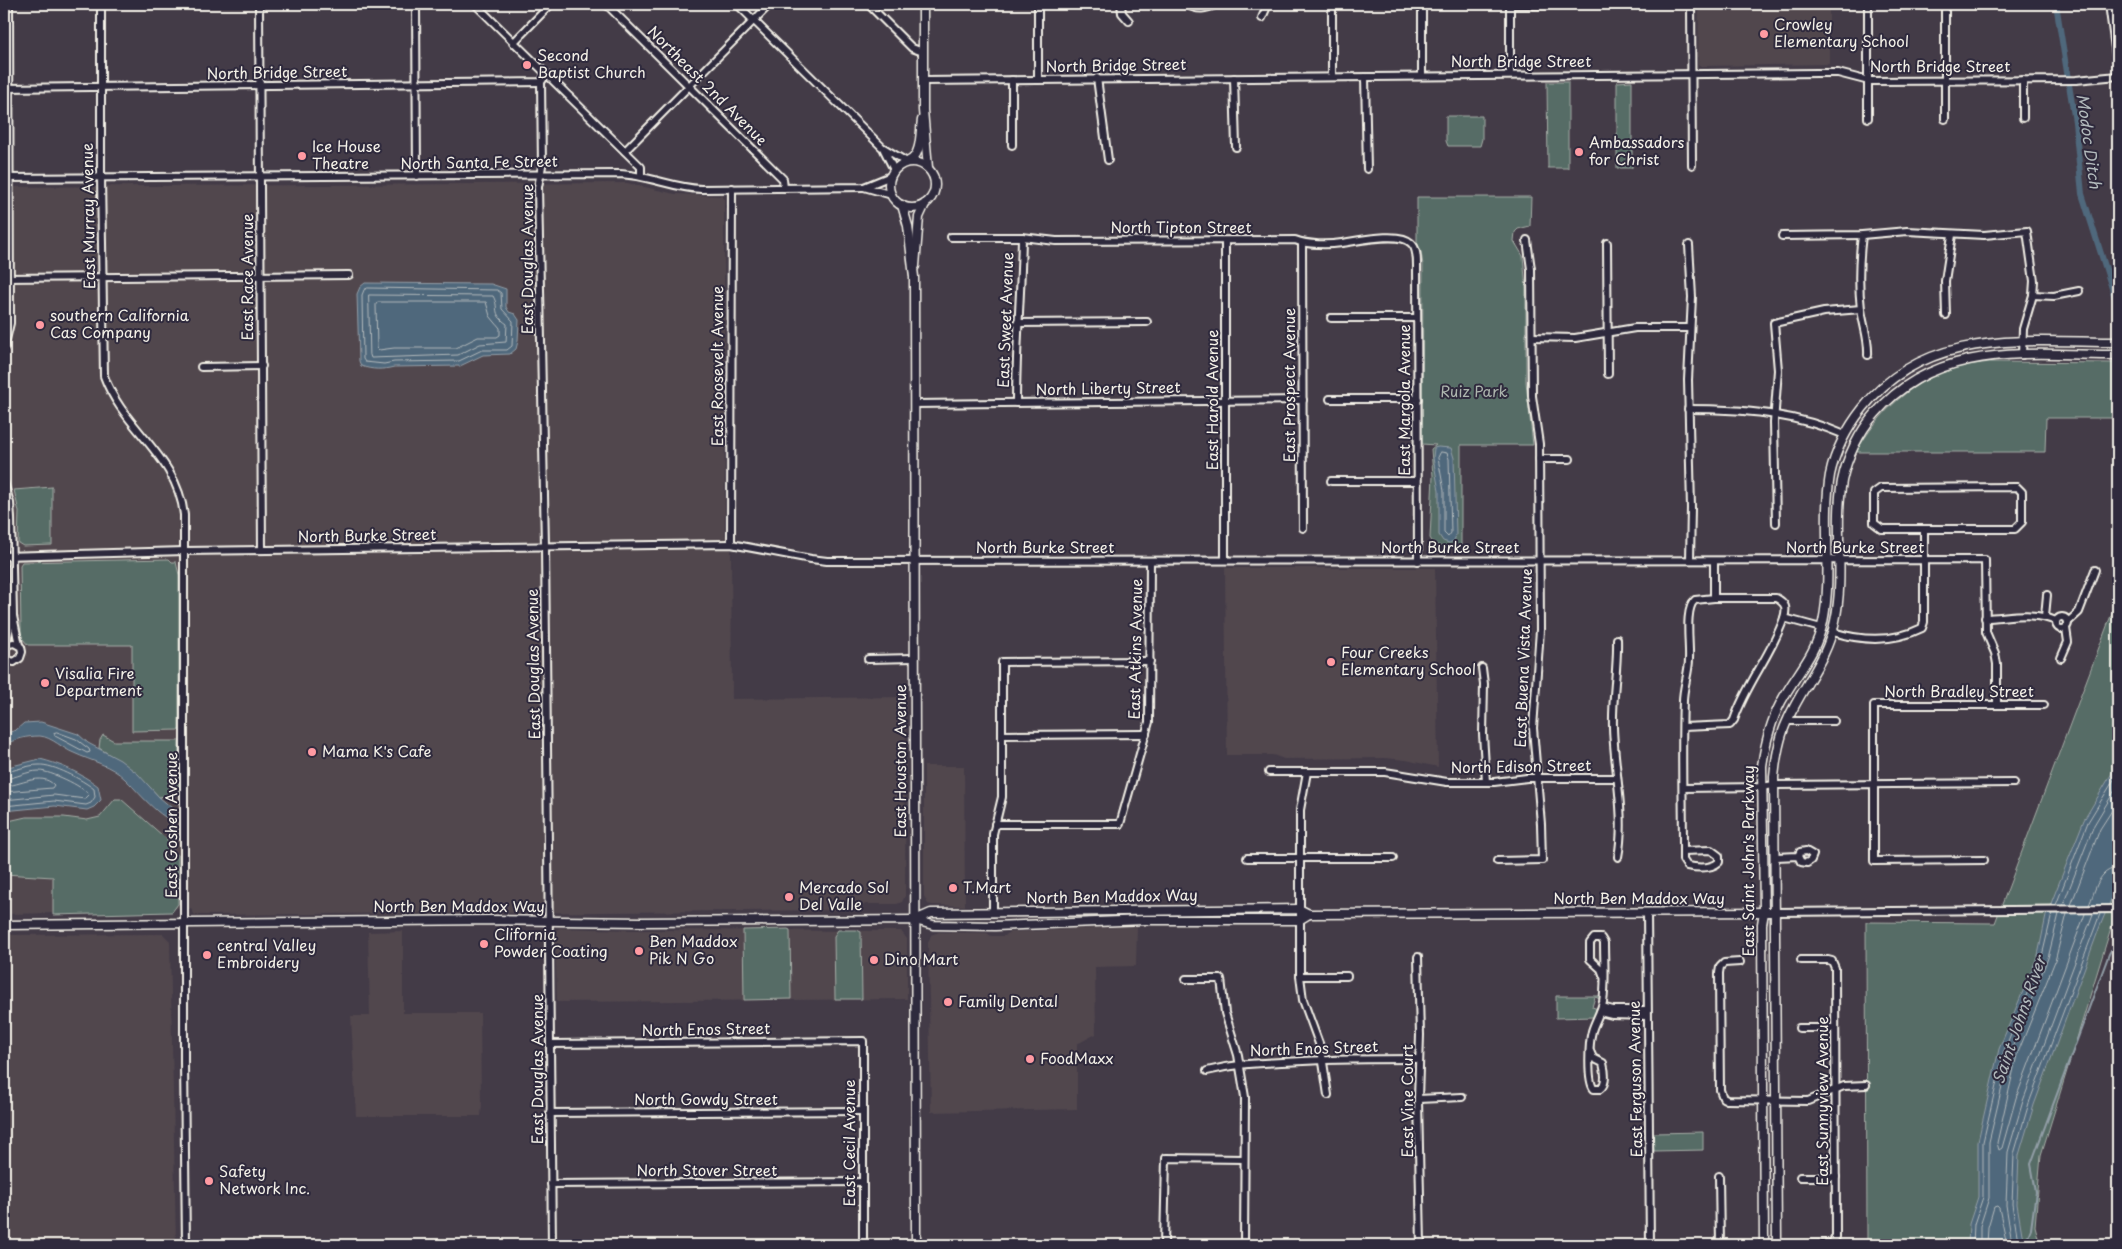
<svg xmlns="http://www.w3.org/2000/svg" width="2122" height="1249" font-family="'Playpen Sans',sans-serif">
  <rect width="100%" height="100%" fill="#433b47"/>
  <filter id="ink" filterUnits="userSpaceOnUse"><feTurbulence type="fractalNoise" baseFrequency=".02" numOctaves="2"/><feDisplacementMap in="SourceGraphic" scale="10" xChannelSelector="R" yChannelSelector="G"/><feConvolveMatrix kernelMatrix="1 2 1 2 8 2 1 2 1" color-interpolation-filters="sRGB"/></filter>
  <g filter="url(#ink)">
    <!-- built -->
    <g fill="#51474e">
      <polygon points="1699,4 1829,4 1829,64 1701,66 1698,64"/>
      <polygon points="627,183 675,194 722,196 724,199 725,534 731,550 732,699 906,697 905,896 902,902 897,904 866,904 854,910 195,915 191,909 174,908 168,911 4,914 4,187"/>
      <polygon points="1225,568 1435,568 1438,767 1406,760 1385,758 1284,759 1273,755 1227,755"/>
      <polygon points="924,766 964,766 965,906 932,905 928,904 924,896"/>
      <polygon points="1137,926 1136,966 1095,967 1096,1034 1077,1044 1077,1109 931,1112 928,943 931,935 939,932 987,933 991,936 1005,936 1009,932"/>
      <polygon points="559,928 630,930 901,931 907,939 907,999 557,1002 555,932"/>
      <polygon points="403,931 403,1013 480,1013 481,1101 482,1103 481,1116 356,1116 351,1016 370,1016 368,932"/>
      <polygon points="163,934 170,941 176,1245 4,1245 4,935"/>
    </g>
    <!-- green -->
    <g fill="#576c66" stroke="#a6aea7">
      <polygon points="1632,81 1632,168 1617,168 1617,82"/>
      <polygon points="1547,82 1568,82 1568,168 1548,168"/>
      <polygon points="1446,116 1482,116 1482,139 1480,146 1448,146 1446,141"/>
      <path d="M1417 197H1531L1530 226 1518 229 1515 232 1514 241 1523 256 1526 289V382L1533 445H1461V547C1450 547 1436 550 1430 538L1433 476 1431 449 1436 445 1422 444 1423 265 1421 252 1417 242Z"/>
      <path d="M1989 362 2118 363V418H2046L2045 452H1856C1879 412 1913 379 1958 367 1968 364 1979 364 1989 362Z"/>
      <polygon points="52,487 52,545 23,546 18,543 19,512 14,490"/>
      <polygon points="169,559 172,562 176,562 179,575 179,730 132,731 132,645 28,645 22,638 21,631 20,565 22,562"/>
      <polygon points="2118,597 2118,905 2041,1155 2035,1226 2040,1245 1867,1245 1866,922 1995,923"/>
      <path d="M103 735 114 741H179L178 794 159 797C140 776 124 763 99 748L100 740Z"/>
      <polygon points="115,799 121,799 171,843 173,851 178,855 178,904 172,912 53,915 53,877 4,874 4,822 26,817 64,817 87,820 100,817"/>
      <polygon points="788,929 790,930 791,999 744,1000 743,930"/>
      <polygon points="838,930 857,930 861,932 862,999 835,999 834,936"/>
      <polygon points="1556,996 1600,996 1600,999 1595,997 1592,1007 1598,1009 1594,1017 1556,1018"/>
      <polygon points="1703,1132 1703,1150 1654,1151 1653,1133"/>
    </g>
    <!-- water -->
    <g fill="#50677b" stroke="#929ea7">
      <path d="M365 283 491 284 506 289V307L509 312 515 314 519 320 518 341 516 349 510 354 483 355 460 366 394 367C383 370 372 370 361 366L359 361 357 294 360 287Z"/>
      <polygon points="1438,447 1451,448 1454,458 1456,535 1454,541 1449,543 1443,541 1439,535 1439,491 1433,458 1434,448"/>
      <path d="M41 722 78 734 88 743 120 760 138 774 159 797 172 808 177 816V821C162 822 136 789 125 779 111 765 91 761 74 753 63 749 52 737 40 736 26 736 16 739 4 745V734L16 730 24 723Z"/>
      <path d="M40 759C60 764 81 773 98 786L101 800 94 807 87 810 55 806 4 811V768Z"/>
      <polygon points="2118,763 2118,883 2100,926 2034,1105 2019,1155 2017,1204 2022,1234 2027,1245 1968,1245 1969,1224 1978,1197 1978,1141 1999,1049 2038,955 2046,916 2084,820"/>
    </g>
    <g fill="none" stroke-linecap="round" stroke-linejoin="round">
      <!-- shore -->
      <g stroke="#b2babc" stroke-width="1">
        <polygon points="368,288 497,290 501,293 502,309 513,321 512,346 507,350 482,350 459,361 394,362 384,364 365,362 363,359 362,295 364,290"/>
        <path d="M369 295 493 296C500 308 491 313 507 324L506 342 480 344 458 355 371 358 370 355Z"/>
        <polygon points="378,302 486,302 490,316 500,328 500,335 497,337 478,337 456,348 394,348 379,350 377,348 376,305"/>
        <polygon points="1441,452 1447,453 1449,459 1451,533 1448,537 1444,533 1444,491 1438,458"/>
        <polygon points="57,732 76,739 89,749 90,752 87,753 55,736 54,733"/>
        <path d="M4 772C15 771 27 765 39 765 53 764 83 780 94 789L95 797 91 803 86 805 54 801 4 806"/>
        <path d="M4 779C16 778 27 771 39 771 50 771 83 786 89 795L85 799 54 795 4 800"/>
        <path d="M4 786C20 786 41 771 54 785L52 788 4 792"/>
        <polyline points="2056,905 2088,822 2118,773"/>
        <polyline points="2063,905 2094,825 2118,785"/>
        <polyline points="2071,905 2100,829 2118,801"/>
        <path d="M2089 905C2096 890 2098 869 2118 868"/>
        <polyline points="2067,914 2055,961 2017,1055 1997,1143 1999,1150 2002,1148 2016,1098 2085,914"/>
        <polyline points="1973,1245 1974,1224 1983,1197 1983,1142 2004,1051 2042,956 2052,914"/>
        <polyline points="1980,1245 1980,1226 1989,1198 1989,1142 2010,1053 2048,958 2059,914"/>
        <polyline points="1987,1245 1988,1227 1994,1207 1997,1206 1999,1208 2007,1245"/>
        <polyline points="2015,1245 2011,1237 2006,1205 2008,1152 2023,1101 2093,914"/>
        <polyline points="2022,1245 2017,1235 2012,1204 2014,1154 2029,1103 2100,914"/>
      </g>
      <!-- stream -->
      <polyline stroke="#929ea7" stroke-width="2" points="2022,1239 2028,1236 2031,1229 2036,1192 2031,1164 2109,954 2118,938"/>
      <!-- canal -->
      <polyline stroke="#50677b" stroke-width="6" points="2056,4 2075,122 2082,194 2118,307"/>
      <defs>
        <g id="minor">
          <path d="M101 4V177L104 376C123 429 177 455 184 515V1062L186 1245"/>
          <polyline points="259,4 262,550"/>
          <polyline points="416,4 417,176"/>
          <polyline points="475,4 641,167 641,175"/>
          <polyline points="606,4 783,179 784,188"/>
          <polyline points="737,4 882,147 907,162"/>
          <polyline points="868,4 912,48 923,52"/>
          <polyline points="1121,4 1122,13 1129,21"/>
          <path d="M1186 4C1198 11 1206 9 1218 4"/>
          <polyline points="1510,4 1510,75"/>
          <polyline points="1691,4 1692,165"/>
          <polyline points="1945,4 1945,119"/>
          <polyline points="2109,4 2118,70"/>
          <polyline points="1510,5 1617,4"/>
          <polyline points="1262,18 1268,4"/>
          <polyline points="513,43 551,4"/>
          <polyline points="1422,75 1422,4"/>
          <polyline points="1332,77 1332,4"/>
          <polyline points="1365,77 1367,169"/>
          <polyline points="1097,78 1108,160"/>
          <polyline points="1234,78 1236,147"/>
          <polyline points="1012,80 1012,145"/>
          <polyline points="1038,80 1038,4"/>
          <polyline points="923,81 1817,73 1838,73 1869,81 2076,80 2118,76"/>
          <polyline points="541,82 542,166 538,187 545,546 552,1245"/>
          <polyline points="4,88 541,82 546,75"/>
          <polyline points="1868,118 1868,4"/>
          <polyline points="2023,118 2023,80"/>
          <polyline points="884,150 894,170"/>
          <polyline points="625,151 770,4"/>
          <path d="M4 178 619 174C648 175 673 188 701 189L864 187 891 176"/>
          <polyline points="864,187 892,195"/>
          <path d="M1862 235C1859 259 1858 284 1861 309 1863 325 1869 339 1868 355"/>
          <polyline points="1782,236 1862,235 1907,231 1984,235 2027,231 2034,281 2033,295 2023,329 2022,355"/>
          <path d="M951 237H1022L1056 241 1295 240C1308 245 1328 245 1342 243 1357 241 1400 231 1411 243 1417 248 1417 258 1417 265L1418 561"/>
          <polyline points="1302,243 1303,528"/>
          <polyline points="1607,243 1608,374"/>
          <polyline points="1689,245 1692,297 1688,380 1691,508 1690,560"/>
          <polyline points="4,278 349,275"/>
          <polyline points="2033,295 2054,296 2079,291"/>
          <polyline points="1946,315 1945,281 1952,235"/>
          <polyline points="1331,318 1417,318"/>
          <polyline points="1017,323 1147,322"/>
          <polyline points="1532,337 1575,338 1635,328 1690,328"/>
          <polyline points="4,348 10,323 9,4"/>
          <polyline points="201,367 262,366"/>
          <polyline points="1330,399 1418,399"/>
          <path d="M1016 403C1016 347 1021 293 1022 237"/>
          <polyline points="914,404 1303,400"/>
          <path d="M1688 409C1742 409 1795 413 1845 435"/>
          <polyline points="1539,459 1570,459"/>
          <polyline points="1331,481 1417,481"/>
          <polyline points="4,482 10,503 11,518 13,616 19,645"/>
          <polygon points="2017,487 2022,492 2022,522 2015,529 1882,529 1874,523 1874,493 1881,488"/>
          <polyline points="1776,523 1774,423 1778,370 1774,323 1824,312 1861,309"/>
          <polyline points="731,544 732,188"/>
          <polyline points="4,556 185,551 731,544 811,559 827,561 1985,560 1986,632 1995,653 1997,664 1997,704"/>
          <polyline points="1225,560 1225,241"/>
          <path d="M1714 598H1776C1786 603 1787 608 1784 618L1821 628"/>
          <polyline points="2045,616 2047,595"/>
          <circle cx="2062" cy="623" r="6"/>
          <path d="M1985 618C2010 617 2033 611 2056 621"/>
          <polyline points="2068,622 2079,612 2095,570"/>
          <path d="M1833 632C1862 641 1894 642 1922 628L1924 622V530"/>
          <path d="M1617 639C1618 668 1612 697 1613 727 1614 769 1626 815 1618 857"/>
          <polyline points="6,645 12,617"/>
          <polyline points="4,649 9,644 14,643 21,647 22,652 20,658 14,662 7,660 4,656"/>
          <polyline points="2061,658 2068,642 2066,628"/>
          <polyline points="868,659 914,658"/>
          <polyline points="1482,668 1484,684 1483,734 1486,782"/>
          <polyline points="1787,721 1834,721"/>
          <path d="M1683 727 1730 725 1734 720C1747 682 1771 656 1784 618"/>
          <polyline points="1002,735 1146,734"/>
          <polyline points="1269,772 1385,772 1447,782 1494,782 1527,778 1616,778"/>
          <polyline points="1307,772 1300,810 1300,976 1303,1000 1321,1049 1328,1095"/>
          <polyline points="1683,788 1761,787 1774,785 2014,783"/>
          <polyline points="995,824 1120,824 1149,722 1150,561"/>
          <path d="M1683 851 1711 850 1719 856V862C1711 869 1697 868 1687 866L1683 860V851C1683 801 1681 750 1683 701 1683 687 1689 673 1689 659 1690 644 1684 609 1695 600L1714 598V561"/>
          <polyline points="1776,857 1798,856 1801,862 1807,863 1811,860 1813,855 1806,851 1800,852 1798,856"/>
          <polyline points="1247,858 1393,858"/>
          <polyline points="1984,860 1874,861 1874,705 2044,705"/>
          <polyline points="1497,861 1542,860 1541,824 1533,728 1540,630 1539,444 1532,396 1531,269 1527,240"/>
          <polyline points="1647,912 1650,1245"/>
          <polyline points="1776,912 2118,909"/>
          <polyline points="993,913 993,834 1002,797 1002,662 1150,661"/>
          <polyline points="1418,957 1420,1035 1418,1099 1421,1245"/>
          <polyline points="1801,960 1828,960 1832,961 1835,968 1836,1237 1831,1244 1802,1245"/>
          <polyline points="1740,962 1724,963 1720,967 1719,973 1720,1090 1723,1098 1727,1100 1808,1101 1844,1086 1866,1085"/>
          <polyline points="1300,976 1347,976"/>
          <polyline points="1186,979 1221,979 1225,1013 1238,1055 1245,1097 1244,1245"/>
          <polyline points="1602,1007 1613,1010 1647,1010"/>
          <polyline points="1600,1012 1612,1015 1647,1016"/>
          <polyline points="1799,1028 1835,1028"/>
          <polyline points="550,1044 863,1041 863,1242 861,1245"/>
          <path d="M1590 1051 1593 1058 1603 1063C1605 1071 1607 1084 1600 1089H1594C1587 1081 1589 1042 1592 1031 1595 1021 1601 1012 1603 1002 1606 983 1604 962 1604 943L1601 938H1594L1590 943V959L1601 969 1604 977"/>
          <path d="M1207 1071C1242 1062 1268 1063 1303 1061 1342 1059 1380 1059 1419 1059"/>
          <polyline points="1418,1099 1462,1097"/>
          <polyline points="550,1113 863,1111"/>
          <polyline points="1719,1176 1720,1245"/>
          <polyline points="1800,1177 1836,1177"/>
          <polyline points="551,1184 863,1182"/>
          <polyline points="1164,1245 1166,1158 1244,1159"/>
        </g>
        <g id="major">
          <polyline points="923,4 923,110 928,168"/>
          <path d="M909 161C922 155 920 132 922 120"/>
          <circle cx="912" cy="185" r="23"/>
          <polyline points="902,205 908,226 914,277 916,1245"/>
          <polyline points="915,266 919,217 925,204"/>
          <polyline points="915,920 931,913 1299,909 1309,914 1776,912"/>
          <polyline points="4,925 489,920 642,922 915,920 933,925 995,926 1145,920 1299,920 1309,914"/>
          <path d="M1764 1245 1762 924 1764 912 1762 766C1765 745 1771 721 1781 702 1797 672 1815 657 1823 622 1833 574 1822 523 1830 475 1835 451 1848 427 1863 408 1926 327 2027 342 2118 342"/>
          <path d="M1777 1245 1774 777C1776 757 1779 737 1788 719 1804 684 1827 660 1835 621 1845 575 1834 527 1842 481 1847 457 1859 432 1875 414 1938 340 2031 355 2118 355"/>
        </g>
      </defs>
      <!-- minor casing -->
      <use href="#minor" stroke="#f4f1e8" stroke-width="10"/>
      <!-- major casing -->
      <use href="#major" stroke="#f4f1e8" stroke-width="11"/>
      <!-- minor -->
      <use href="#minor" stroke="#2f2a3d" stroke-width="6"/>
      <!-- major -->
      <use href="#major" stroke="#2f2a3d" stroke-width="8"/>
    </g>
  </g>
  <!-- markers -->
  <g fill="#ff9aa2" stroke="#2f2a3d" stroke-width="2">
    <circle cx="1764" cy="34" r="5"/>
    <circle cx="527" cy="65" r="5"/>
    <circle cx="1579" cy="152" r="5"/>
    <circle cx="302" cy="156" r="5"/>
    <circle cx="40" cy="325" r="5"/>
    <circle cx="1331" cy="662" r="5"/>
    <circle cx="45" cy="683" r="5"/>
    <circle cx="312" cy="752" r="5"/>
    <circle cx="953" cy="888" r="5"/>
    <circle cx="789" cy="897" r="5"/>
    <circle cx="484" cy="944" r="5"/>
    <circle cx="639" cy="951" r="5"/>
    <circle cx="207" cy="955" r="5"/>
    <circle cx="874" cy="960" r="5"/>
    <circle cx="948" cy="1002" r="5"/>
    <circle cx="1030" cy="1059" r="5"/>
    <circle cx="209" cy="1181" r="5"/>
  </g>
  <g text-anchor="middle" stroke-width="4" stroke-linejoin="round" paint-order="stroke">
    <!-- poi labels -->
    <g font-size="15" fill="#f4f1e8" stroke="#2f2a3d" text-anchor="start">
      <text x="1774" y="30">Crowley<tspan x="1774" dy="17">Elementary School</tspan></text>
      <text x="537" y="61">Second<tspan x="537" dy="17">Baptist Church</tspan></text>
      <text x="1589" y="148">Ambassadors<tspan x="1589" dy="17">for Christ</tspan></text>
      <text x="312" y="152">Ice House<tspan x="312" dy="17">Theatre</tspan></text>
      <text x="50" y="321">southern California<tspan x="50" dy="17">Cas Company</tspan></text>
      <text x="1341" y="658">Four Creeks<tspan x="1341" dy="17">Elementary School</tspan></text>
      <text x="55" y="679">Visalia Fire<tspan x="55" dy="17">Department</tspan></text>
      <text x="322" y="757">Mama K's Cafe</text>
      <text x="799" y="893">Mercado Sol<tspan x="799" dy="17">Del Valle</tspan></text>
      <text x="963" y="893">T.Mart</text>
      <text x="494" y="940">Clifornia<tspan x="494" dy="17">Powder Coating</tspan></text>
      <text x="649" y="947">Ben Maddox<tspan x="649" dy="17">Pik N Go</tspan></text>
      <text x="217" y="951">central Valley<tspan x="217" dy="17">Embroidery</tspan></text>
      <text x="884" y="965">Dino Mart</text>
      <text x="958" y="1007">Family Dental</text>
      <text x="1040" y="1064">FoodMaxx</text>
      <text x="219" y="1177">Safety<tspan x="219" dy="17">Network Inc.</tspan></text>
    </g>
    <!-- street labels -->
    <g font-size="15" fill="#f4f1e8" stroke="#2f2a3d">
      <text x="1521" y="67">North Bridge Street</text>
      <text transform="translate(1116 66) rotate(-1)" y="5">North Bridge Street</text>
      <text x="1940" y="72">North Bridge Street</text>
      <text transform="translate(277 73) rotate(-1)" y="5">North Bridge Street</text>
      <text transform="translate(707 86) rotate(45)" y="5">Northeast 2nd Avenue</text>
      <text transform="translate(479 163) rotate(-1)" y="5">North Santa Fe Street</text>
      <text transform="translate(89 216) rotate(-91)" y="5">East Murray Avenue</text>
      <text x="1181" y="233">North Tipton Street</text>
      <text transform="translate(528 259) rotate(-90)" y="5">East Douglas Avenue</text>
      <text transform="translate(248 277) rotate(-90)" y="5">East Race Avenue</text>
      <text transform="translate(1006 320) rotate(-88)" y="5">East Sweet Avenue</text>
      <text transform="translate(718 366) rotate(-90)" y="5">East Roosevelt Avenue</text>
      <text transform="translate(1290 385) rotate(-90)" y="5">East Prospect Avenue</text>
      <text transform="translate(1108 389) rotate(-1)" y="5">North Liberty Street</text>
      <text transform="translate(1213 400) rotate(-90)" y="5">East Harold Avenue</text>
      <text transform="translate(1405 400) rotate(-90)" y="5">East Margola Avenue</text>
      <text transform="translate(367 536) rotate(-1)" y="5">North Burke Street</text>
      <text x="1045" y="553">North Burke Street</text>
      <text x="1450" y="553">North Burke Street</text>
      <text x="1855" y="553">North Burke Street</text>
      <text transform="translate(1136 649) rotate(-89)" y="5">East Atkins Avenue</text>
      <text transform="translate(1524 658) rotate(-88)" y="5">East Buena Vista Avenue</text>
      <text transform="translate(534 664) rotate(-91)" y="5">East Douglas Avenue</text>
      <text x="1959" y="697">North Bradley Street</text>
      <text transform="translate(901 761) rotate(-90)" y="5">East Houston Avenue</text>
      <text transform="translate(1521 767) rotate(-1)" y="5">North Edison Street</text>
      <text transform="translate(172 825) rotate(-90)" y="5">East Goshen Avenue</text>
      <text transform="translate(1749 861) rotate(-90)" y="5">East Saint John's Parkway</text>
      <text transform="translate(1112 897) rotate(-1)" y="5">North Ben Maddox Way</text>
      <text x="1639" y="904">North Ben Maddox Way</text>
      <text x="459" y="912">North Ben Maddox Way</text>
      <text transform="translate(706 1030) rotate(-1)" y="5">North Enos Street</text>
      <text transform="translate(1314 1049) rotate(-2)" y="5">North Enos Street</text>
      <text transform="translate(538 1069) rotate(-90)" y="5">East Douglas Avenue</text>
      <text transform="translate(1636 1079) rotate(-91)" y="5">East Ferguson Avenue</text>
      <text x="706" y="1105">North Gowdy Street</text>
      <text transform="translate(1408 1101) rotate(-90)" y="5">East Vine Court</text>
      <text transform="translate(1823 1101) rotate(-90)" y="5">East Sunnyview Avenue</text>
      <text transform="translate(850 1143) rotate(-90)" y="5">East Cecil Avenue</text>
      <text x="707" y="1176">North Stover Street</text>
    </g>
    <!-- park labels -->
    <g font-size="15" fill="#adb5ae" stroke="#2f2a3d">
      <text x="1474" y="397">Ruiz Park</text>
    </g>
    <!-- water labels -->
    <g font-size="16" font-style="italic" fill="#b2babc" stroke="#2f2a3d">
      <text transform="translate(2089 141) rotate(82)" y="6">Modoc Ditch</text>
      <text transform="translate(2019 1020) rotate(-71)" y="6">Saint Johns River</text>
    </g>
  </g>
  <!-- margin -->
  <rect width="2122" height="1249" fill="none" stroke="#2f2a3d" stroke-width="20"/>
  <rect x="10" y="10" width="2102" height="1229" fill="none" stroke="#f4f1e8" stroke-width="2" filter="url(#ink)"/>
</svg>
